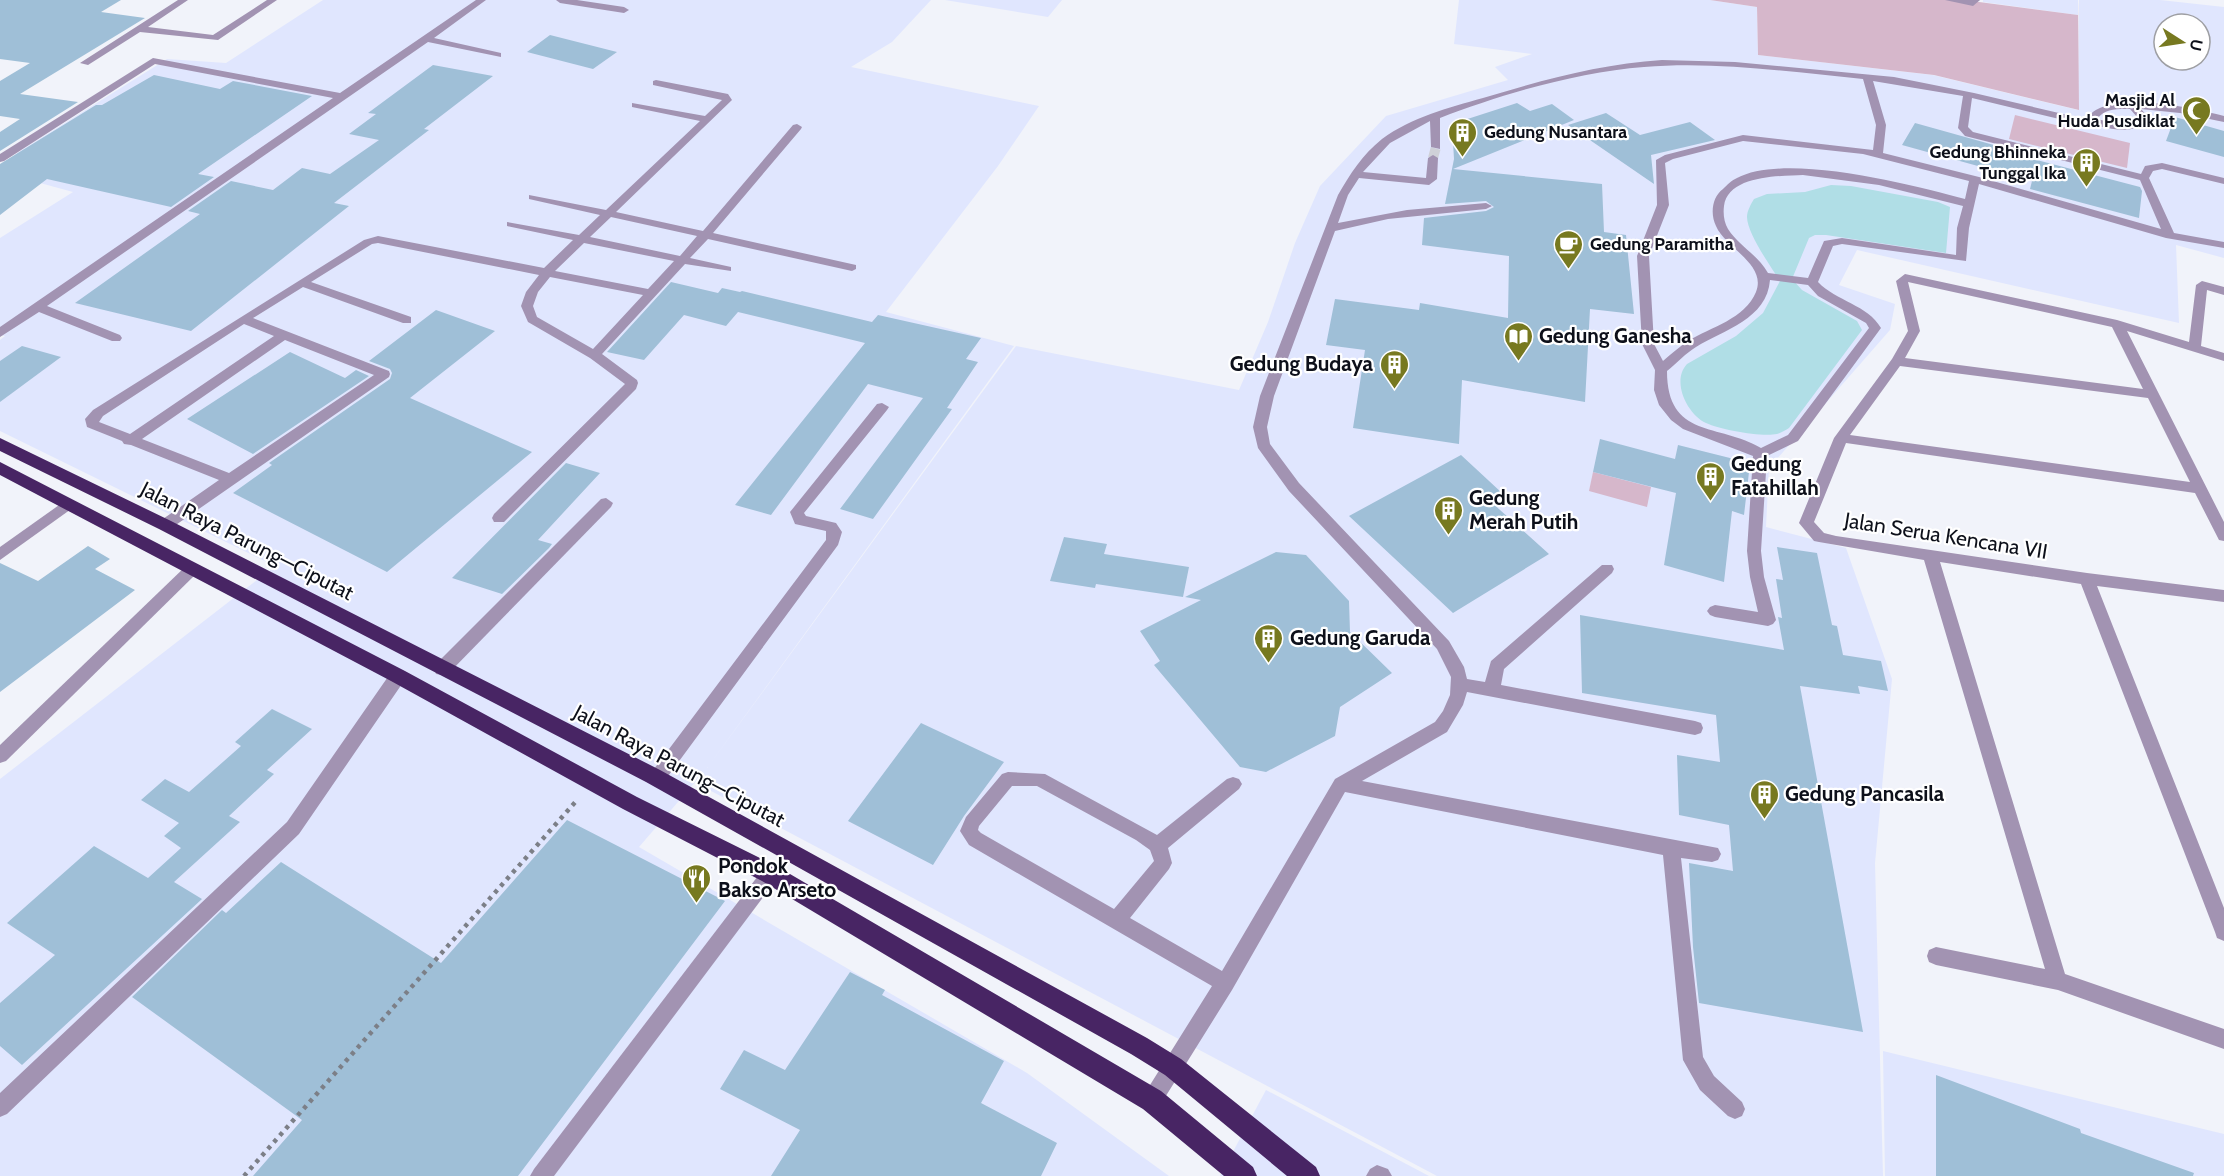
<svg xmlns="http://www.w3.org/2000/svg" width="2224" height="1176" font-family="Cabin,sans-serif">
  <rect width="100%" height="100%" fill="#f1f3fa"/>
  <!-- built -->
  <g fill="#e0e6fe" fill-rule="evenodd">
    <path d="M323 0H931L892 42 851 67 1039 106 998 166 886 312 1014 346 707 768 1016 346 1239 390 1268 322 1295 243 1320 186 1386 116 1508 80 1495 67 1532 54 1454 44 1459 0H1710L1757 7 1758 55 1933 75 2078 110 2079 0H2160L2224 7V258L2176 245 2179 323 1857 250 1839 285 1895 304 1890 330 1769 468 1766 527 1846 548 1892 679 1875 863 1883 1176H1437L696 783 697 780 639 847 1027 1073 1169 1176H0V779L275 566 0 431V340L5 336 0 335V238L73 192 0 172V166L20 151 167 59 226 63ZM2164 24H2200V60H2164Z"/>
    <polygon points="945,0 1062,0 1048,17"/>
    <polygon points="1983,0 2078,0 2078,15 1983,2"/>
    <polygon points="1883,1051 2224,1134 2224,1176 1885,1176"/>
    <polygon points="1266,1090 1429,1176 1220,1176"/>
  </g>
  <!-- green -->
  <g fill="#d6b7cb">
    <polygon points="1710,0 1964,0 2078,15 2078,0 2079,110 1934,75 1758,55 1757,7"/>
    <polygon points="2015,115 2130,143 2127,168 2009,139"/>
    <polygon points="1593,472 1651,487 1647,507 1589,491"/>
  </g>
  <!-- water -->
  <path fill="#b0dee6" d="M1831 185 1851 186 1938 202 1950 207 1946 253 1826 235H1815L1809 238 1792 279 1802 290 1857 321 1862 330 1789 428C1786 430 1781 433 1777 434 1761 437 1721 430 1706 423 1687 414 1671 381 1687 364L1736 336 1763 313 1780 281C1771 267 1747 233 1747 217 1747 211 1751 204 1754 199L1767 194 1805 192Z"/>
  <!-- building -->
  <g fill="#9fbfd7">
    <polygon points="0,0 121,0 101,12 145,18 20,94 78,102 0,151 0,132 20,119 0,116 0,81 30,63 0,59"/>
    <polygon points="550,35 617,52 593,69 527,52"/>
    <polygon points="433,65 493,76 424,129 429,130 334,203 349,206 191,331 75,303 200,214 188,211 231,181 273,190 302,168 330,174 379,140 349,134 376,114 368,113"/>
    <polygon points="154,75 220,89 233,81 312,96 198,174 214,177 171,207 47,179 0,215 0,164 96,105 102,105"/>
    <polygon points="1517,103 1530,111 1552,104 1574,120 1453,169 1602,184 1604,232 1626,235 1634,314 1590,309 1585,402 1462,380 1459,444 1353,428 1365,350 1326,345 1335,299 1419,310 1420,303 1508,318 1509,256 1422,245 1424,218 1486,211 1494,207 1486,201 1445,204 1454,159 1452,124"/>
    <polygon points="1606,113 1640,135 1690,122 1715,140 1651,155 1654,184 1568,125"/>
    <polygon points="2175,117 2224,131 2224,157 2166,141"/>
    <polygon points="1915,123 2026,154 2025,157 2140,187 2142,191 2139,218 2030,189 2032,181 1902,145"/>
    <polygon points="671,282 718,293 722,288 740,292 742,291 872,322 878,315 981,338 966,359 978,362 947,408 952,409 873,519 840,509 923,398 868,384 771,515 735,505 865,343 738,312 726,326 684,315 644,360 607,352"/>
    <polygon points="436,310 495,331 410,398 532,452 387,572 233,493 272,465 269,463 390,379 392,373 390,369 369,361"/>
    <polygon points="22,346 61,357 0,402 0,361"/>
    <polygon points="290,352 345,378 356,370 369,376 253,454 187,419"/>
    <polygon points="1600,439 1675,459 1678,445 1738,460 1737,469 1749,472 1744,515 1732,511 1724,582 1664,565 1676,493 1593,472"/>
    <polygon points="1461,455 1502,493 1490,501 1549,554 1453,613 1349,516"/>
    <polygon points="566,463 600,473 538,540 552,544 549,548 502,594 452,578"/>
    <polygon points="1064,537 1107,544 1104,554 1189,567 1183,597 1096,584 1095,588 1050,581"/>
    <polygon points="88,546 110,559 95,569 135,590 0,692 0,563 38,581"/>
    <polygon points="1777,547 1817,553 1832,625 1837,626 1843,655 1881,661 1888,691 1858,686 1860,694 1800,686 1863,1032 1699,1003 1693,947 1689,863 1733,871 1729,825 1679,815 1677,755 1720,762 1716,715 1582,693 1580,615 1784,650 1778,617 1782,618 1776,579 1783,580"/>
    <polygon points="1276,552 1306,555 1349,601 1350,632 1392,673 1340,707 1335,736 1266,772 1240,767 1154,665 1160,661 1140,631 1201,600 1185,597"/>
    <polygon points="272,709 312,729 267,770 274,774 229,816 240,822 174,882 202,899 22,1065 0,1046 0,1003 55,955 7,923 94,846 148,878 181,848 164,836 179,823 141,800 165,779 189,792 241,746 235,742"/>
    <polygon points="921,723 1004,762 964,816 933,865 848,821"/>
    <polygon points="567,820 725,901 518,1176 253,1176 302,1120 132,997 222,910 226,913 281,862 441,963"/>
    <polygon points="850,972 885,990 882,995 1004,1061 981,1103 1057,1143 1041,1176 771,1176 800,1130 720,1089 744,1050 785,1070"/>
    <polygon points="1936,1075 2080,1129 2081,1133 2194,1173 2193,1176 1936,1176"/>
  </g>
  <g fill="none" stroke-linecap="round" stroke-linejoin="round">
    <!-- minor-tunnel -->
    <polyline stroke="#cfd1d8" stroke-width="10" stroke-dasharray="10 5" stroke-linecap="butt" points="1433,158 1436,147"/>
    <!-- path -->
    <polyline stroke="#7c7f87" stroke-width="4.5" stroke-dasharray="4 5" stroke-linecap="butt" points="244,1176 578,799"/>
    <!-- minor -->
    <g fill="#a293b2" fill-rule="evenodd">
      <polygon points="178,0 188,0 148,27 213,35 267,0 277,0 218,40 140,32 88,65 80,63"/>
      <polygon points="476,0 486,0 434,38 501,53 501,57 428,42 47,306 120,335 122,338 120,341 112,341 39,312 0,337 0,327 333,98 155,64 4,161 0,162 0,154 153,58 340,93"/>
      <polygon points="556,0 577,0 624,7 629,10 624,13 560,3"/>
      <polygon points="1945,0 1980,0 1973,6"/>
      <path d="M1662 60 1735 62 1894 77 1974 93 2076 117H2088C2109 89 2194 108 2224 116V122L2180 113 2141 109 2149 118C2131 141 2100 123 2076 123L1972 98 1968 127 1973 132 2141 174 2145 166 2162 163 2224 178V184L2162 169 2153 171 2149 178 2174 233 2224 242V248L2166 238 1979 184 1969 228 1966 261 1842 244 1833 246 1818 282C1836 301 1868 305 1881 328L1798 441 1767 456 1761 551 1764 577 1776 620 1773 624 1768 626 1715 617 1710 615 1707 611 1710 607 1715 605 1758 612 1750 577 1747 551 1753 456 1683 429 1671 420 1659 405 1654 390 1655 370 1642 344 1637 256 1657 205 1656 160 1665 155 1743 135 1873 150 1876 125 1863 79C1791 72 1716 61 1644 67 1578 72 1502 94 1440 118V149L1431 147 1430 121 1390 143 1363 172 1426 178 1428 158 1433 155 1438 158 1437 179 1429 185 1359 178 1348 195 1338 223 1407 210 1486 203 1492 206 1486 209 1388 219 1335 231 1274 396 1267 427 1270 444 1299 483 1449 641 1464 667 1467 679 1485 682 1491 661 1602 565H1612L1614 569 1612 573 1504 669 1501 685 1695 721 1701 723 1703 728 1701 733 1695 735 1467 692 1463 705 1447 732 1362 781 1718 848 1721 854 1718 860 1712 862 1681 858 1703 1057 1714 1076 1742 1102 1745 1109 1742 1116 1735 1119 1728 1116 1700 1090 1683 1060 1663 855 1345 792 1232 990 1159 1107 1152 1110 1145 1107 1142 1100 1145 1093 1212 986 969 845 960 831 966 817 1002 774 1008 772 1045 774 1157 835 1227 779 1233 777 1239 779 1242 784 1239 789 1168 848 1172 863 1169 869 1130 918 1222 971 1335 779 1435 722 1443 711 1450 695 1451 677 1437 649 1289 491 1258 448 1253 427 1260 396 1338 195C1350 174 1362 155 1382 139 1412 117 1448 108 1483 98 1542 80 1601 64 1662 60ZM1873 81 1963 96 1958 128 1965 136 2140 180 2161 229 1979 177 1883 153 1886 125ZM2130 109 2138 118C2127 129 2111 122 2097 119 2105 108 2118 109 2130 109ZM1743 141 1863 154 1969 181 1965 199C1912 185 1786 152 1737 178 1732 180 1727 185 1723 189 1712 197 1710 214 1716 226 1725 248 1767 264 1756 292 1745 319 1711 327 1688 341 1679 347 1671 354 1663 361L1654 344 1649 256 1669 205 1665 163 1673 159ZM1803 175 1879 185 1963 206 1957 228 1956 255 1842 238 1824 241 1808 278 1768 273C1758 255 1739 246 1728 229 1724 222 1723 214 1724 206 1728 175 1780 176 1803 175ZM1770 280 1808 285 1818 296 1866 323 1869 328 1788 435 1761 448C1719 423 1667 439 1667 371 1677 363 1686 353 1696 347 1724 330 1767 319 1770 280ZM1012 786H1037L1136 840 1150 850 1154 861 1114 909 981 833 978 830 979 826Z"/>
      <path d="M656 80 728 94 732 100 616 212 703 231 793 125 797 124 802 127 801 129 713 233 856 265V269L852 271 708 239 690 258 731 267V271L685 264 602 354 637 380 638 383 636 389 504 522H494L492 518 494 514 625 384 590 358 528 322 521 306 526 292 539 275 378 243 372 244 311 282 411 317V323H403L303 287 253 318 389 371 390 374 389 377 170 529H160L158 525 160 521 219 480 131 445 124 444 122 441 87 427 85 419 93 410 364 240 378 236 544 268 573 240 507 226V222L579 235 600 215 529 199V195L606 210 700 121 632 107V103L705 116 722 100 653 85V81ZM611 217 697 236 680 256 590 237ZM584 243 674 261 648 289 555 271ZM550 277 643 295 593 349 537 317 533 306 538 292ZM244 324 274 336 130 434 99 422 103 416ZM285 340 374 375 229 473 142 439Z"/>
      <path d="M1905 274 2117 320 2189 342 2196 285 2202 281 2224 287V295L2207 290 2201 346 2224 353V361L2127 331 2224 522V541L2219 540 2195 493 1846 443 1814 522 1824 533 1836 536 2087 573 2224 590V602L2097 586 2224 908V941L2217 938 2215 932 2081 584 1940 562 2065 974 2224 1029V1049L2058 990 1936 965 1929 962 1927 956 1929 950 1936 947 2045 969 1924 560 1819 542 1814 541 1799 523 1834 438 1892 359 1908 331 1896 281ZM1908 282 2112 327 2143 389 1905 358 1920 331ZM1900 366 2148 398 2190 482 1850 435Z"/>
      <polygon points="882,403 889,407 887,410 804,513 806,516 836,523 842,532 838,545 663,783 657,785 651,783 649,778 651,773 826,540 826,531 795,524 790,512 877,404"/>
      <polygon points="69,498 76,503 74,507 0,560 0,547"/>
      <polygon points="606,498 613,503 611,507 448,674 442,675 436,674 434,669 436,664 601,499"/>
      <polygon points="192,563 197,565 199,569 197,573 6,761 0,763 0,745 187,565"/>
      <polygon points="398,670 404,671 406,676 404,681 299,834 7,1114 0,1117 0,1093 287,822 392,671"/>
      <polygon points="770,866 776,868 779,874 776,880 554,1176 530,1176 534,1169 764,868"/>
      <polygon points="1377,1165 1388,1169 1392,1176 1366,1176 1370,1169"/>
    </g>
    <!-- highway -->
    <g fill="#482564" fill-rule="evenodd">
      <polygon points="0,438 171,521 660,770 1147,1038 1181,1059 1316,1167 1320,1176 1287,1176 1165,1075 1131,1054 646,782 159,529 0,451"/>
      <polygon points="0,462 405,671 637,797 778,867 1161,1091 1253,1167 1257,1176 1224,1176 1143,1109 762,881 623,809 391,681 0,475"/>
    </g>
  </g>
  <!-- icons -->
  <defs>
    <symbol id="mosque-pin" viewBox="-11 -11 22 30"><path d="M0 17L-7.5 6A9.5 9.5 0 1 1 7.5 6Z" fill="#777920" stroke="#fff"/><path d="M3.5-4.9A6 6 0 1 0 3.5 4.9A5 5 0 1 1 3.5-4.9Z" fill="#fff"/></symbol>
    <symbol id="building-pin" viewBox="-11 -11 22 30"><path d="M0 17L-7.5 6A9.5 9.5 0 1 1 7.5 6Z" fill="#777920" stroke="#fff"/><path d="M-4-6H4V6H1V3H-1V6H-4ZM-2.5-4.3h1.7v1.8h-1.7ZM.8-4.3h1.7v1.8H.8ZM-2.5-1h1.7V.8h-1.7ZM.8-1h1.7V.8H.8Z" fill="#fff"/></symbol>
    <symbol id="cafe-pin" viewBox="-11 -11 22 30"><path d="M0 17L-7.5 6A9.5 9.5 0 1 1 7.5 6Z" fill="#777920" stroke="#fff"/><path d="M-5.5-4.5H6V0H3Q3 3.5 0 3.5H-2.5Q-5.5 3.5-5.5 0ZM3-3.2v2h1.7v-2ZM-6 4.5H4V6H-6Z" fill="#fff"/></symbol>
    <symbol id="library-pin" viewBox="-11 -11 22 30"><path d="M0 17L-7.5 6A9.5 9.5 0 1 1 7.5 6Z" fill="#777920" stroke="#fff"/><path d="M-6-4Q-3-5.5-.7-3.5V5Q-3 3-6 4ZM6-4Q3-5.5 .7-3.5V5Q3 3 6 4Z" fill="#fff"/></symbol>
    <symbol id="restaurant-pin" viewBox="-11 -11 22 30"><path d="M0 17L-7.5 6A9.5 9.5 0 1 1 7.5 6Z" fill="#777920" stroke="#fff"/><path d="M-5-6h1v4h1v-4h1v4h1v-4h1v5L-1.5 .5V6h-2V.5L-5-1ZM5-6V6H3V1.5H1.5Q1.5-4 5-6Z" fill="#fff"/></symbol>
  </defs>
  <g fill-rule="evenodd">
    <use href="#mosque-pin" x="2180" y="94" width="33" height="45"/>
    <use href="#building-pin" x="1446" y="116" width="33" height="45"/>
    <use href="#building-pin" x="2070" y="146" width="33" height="45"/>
    <use href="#cafe-pin" x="1552" y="228" width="33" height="45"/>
    <use href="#library-pin" x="1502" y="320" width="33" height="45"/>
    <use href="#building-pin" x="1378" y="348" width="33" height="45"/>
    <use href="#building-pin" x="1694" y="460" width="33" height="45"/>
    <use href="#building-pin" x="1432" y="494" width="33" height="45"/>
    <use href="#building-pin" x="1252" y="622" width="33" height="45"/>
    <use href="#building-pin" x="1748" y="778" width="33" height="45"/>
    <use href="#restaurant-pin" x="680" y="862" width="33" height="45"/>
  </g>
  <g text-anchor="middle" stroke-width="4.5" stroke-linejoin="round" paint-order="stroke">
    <!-- far-poi labels -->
    <g font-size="18" font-weight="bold" fill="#0d101a" stroke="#fff" text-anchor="end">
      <text x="2175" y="106">Masjid Al<tspan x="2175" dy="21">Huda Pusdiklat</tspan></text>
      <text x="1484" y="138" text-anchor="start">Gedung Nusantara</text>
      <text x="2066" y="158">Gedung Bhinneka<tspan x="2066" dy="21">Tunggal Ika</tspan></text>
      <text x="1590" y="250" text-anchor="start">Gedung Paramitha</text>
    </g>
    <!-- poi labels -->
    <g font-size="21" font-weight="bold" fill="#0d101a" stroke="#fff" text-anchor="start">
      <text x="1539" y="343">Gedung Ganesha</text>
      <text x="1373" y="371" text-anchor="end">Gedung Budaya</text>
      <text x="1731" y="471">Gedung<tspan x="1731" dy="24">Fatahillah</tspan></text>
      <text x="1469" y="505">Gedung<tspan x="1469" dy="24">Merah Putih</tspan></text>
      <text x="1290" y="645">Gedung Garuda</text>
      <text x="1785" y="801">Gedung Pancasila</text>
      <text x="718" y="873">Pondok<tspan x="718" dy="24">Bakso Arseto</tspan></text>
    </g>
    <!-- street labels -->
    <g font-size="21" fill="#0d101a" stroke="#fff">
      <text transform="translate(1946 536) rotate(9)" y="7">Jalan Serua Kencana VII</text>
      <text transform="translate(247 541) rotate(27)" y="7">Jalan Raya Parung—Ciputat</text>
      <text transform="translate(679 766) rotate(28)" y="7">Jalan Raya Parung—Ciputat</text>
    </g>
  </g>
  <!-- north arrow -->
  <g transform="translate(2182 42) rotate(102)"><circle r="28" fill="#ffffff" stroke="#9e9fa3" stroke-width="1.5"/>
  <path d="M0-4.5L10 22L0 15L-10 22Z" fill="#777920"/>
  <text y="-9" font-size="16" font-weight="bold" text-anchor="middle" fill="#0d101a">U</text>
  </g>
</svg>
